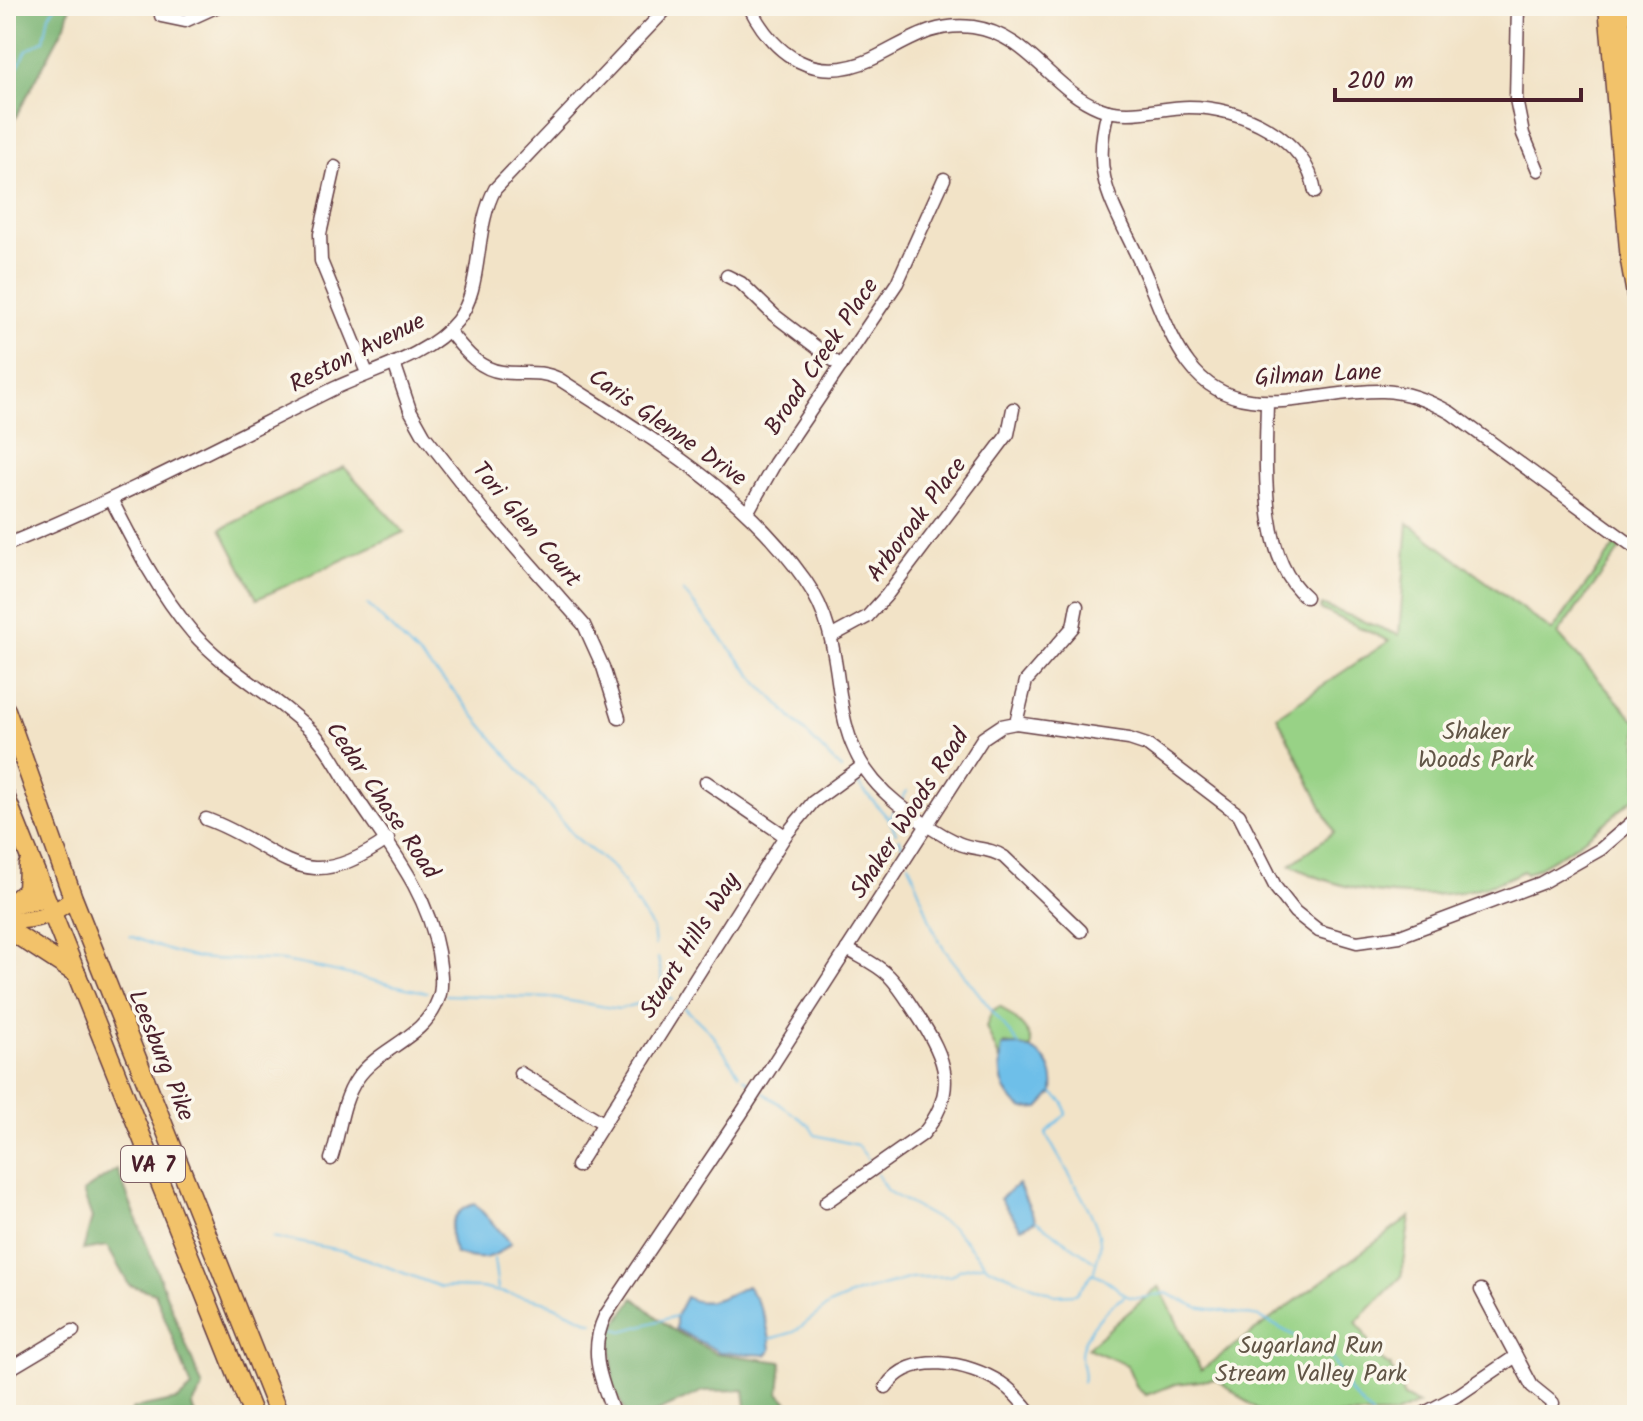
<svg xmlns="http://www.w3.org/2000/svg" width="1643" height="1421" font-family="Kalam,sans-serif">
  <rect width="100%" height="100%" fill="#fbf7ec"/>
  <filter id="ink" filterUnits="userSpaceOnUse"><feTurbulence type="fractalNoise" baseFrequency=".0125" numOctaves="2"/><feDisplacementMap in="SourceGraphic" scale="16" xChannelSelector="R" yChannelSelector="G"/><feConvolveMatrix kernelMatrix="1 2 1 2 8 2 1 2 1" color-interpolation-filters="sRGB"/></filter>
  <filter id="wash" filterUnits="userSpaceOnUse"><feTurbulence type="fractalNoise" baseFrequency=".006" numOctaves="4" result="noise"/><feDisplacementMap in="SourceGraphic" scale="32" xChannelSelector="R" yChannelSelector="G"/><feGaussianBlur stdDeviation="1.8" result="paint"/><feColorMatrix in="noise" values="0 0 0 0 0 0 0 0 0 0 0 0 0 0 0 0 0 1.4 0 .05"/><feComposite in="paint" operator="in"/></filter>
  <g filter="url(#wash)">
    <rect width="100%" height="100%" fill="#f2e3c7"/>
    <!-- green -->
    <g fill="#98d286" stroke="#717858" stroke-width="2">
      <polygon points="344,467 404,532 257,599 221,529"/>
      <path d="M1408 523 1552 631 1615 546 1620 550 1558 634 1637 723V795C1603 827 1569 853 1526 874L1523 871C1453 908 1359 900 1290 865L1334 832 1277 716 1389 641 1320 609 1322 605 1399 635Z"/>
      <path d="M1000 1006C1012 1017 1034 1031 1031 1048L1005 1044 1000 1060 986 1027 992 1011Z"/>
      <path d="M1410 1217 1401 1277 1356 1322C1369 1337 1372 1358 1391 1366L1404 1397 1418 1404 1393 1415H1265L1216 1379 1176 1384 1146 1395 1137 1388 1127 1365 1087 1348 1159 1286 1201 1370Z"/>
    </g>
    <!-- forest -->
    <g fill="#7ab473" stroke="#626a4f" stroke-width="2">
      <polygon points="6,6 70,6 65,25 13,122 6,108"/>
      <polygon points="117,1169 203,1388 192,1406 195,1415 129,1415 133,1409 178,1400 192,1388 155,1293 129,1285 107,1246 83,1250 92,1218 83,1192"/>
      <polygon points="634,1298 670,1328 715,1353 782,1362 779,1393 800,1415 747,1415 744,1390 703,1391 650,1415 627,1415 613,1387 611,1331"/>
    </g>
    <!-- water -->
    <g fill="#6ebfe9" stroke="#5c6f8a" stroke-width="2">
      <path d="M1015 1045C1041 1049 1056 1065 1053 1093L1039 1108 1023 1109C1000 1093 998 1072 1002 1046Z"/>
      <polygon points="1018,1184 1036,1221 1021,1228 1000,1199"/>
      <path d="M475 1204 511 1243C491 1261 482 1261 456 1254 445 1232 451 1210 475 1204Z"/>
      <path d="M747 1286C762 1306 769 1325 771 1350L766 1355 719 1352 676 1329V1316L686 1297C706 1309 728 1295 747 1286Z"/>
    </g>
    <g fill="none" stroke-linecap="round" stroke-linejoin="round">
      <!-- stream -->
      <g stroke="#6ebfe9" stroke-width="2">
        <polyline points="6,89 27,50 44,40 49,15 56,6"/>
        <polyline points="683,591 759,684 841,769"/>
        <polyline points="367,604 453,690 574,836 614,869 653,929 655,945"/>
        <polyline points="856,782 889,819 896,833"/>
        <polyline points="902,799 907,791"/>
        <polyline points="889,819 895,810"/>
        <polyline points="899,838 903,847"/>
        <polyline points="909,863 933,929 944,949 1019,1045"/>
        <path d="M130 936C154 945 176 955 201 958 230 962 259 957 288 962 335 969 380 984 427 992"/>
        <polyline points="658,958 665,994"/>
        <polyline points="446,995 551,998 619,1009 665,996"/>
        <polyline points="666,996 672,1000"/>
        <polyline points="685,1008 712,1034 739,1074"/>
        <polyline points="744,1078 752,1084"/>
        <polyline points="764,1093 809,1125 815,1135 857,1145 869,1160"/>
        <path d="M1053 1093 1064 1103 1066 1114 1046 1133C1058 1161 1103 1220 1100 1247 1099 1255 1096 1263 1094 1271"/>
        <path d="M877 1174 887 1191 953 1228 988 1267 1055 1295 1076 1294 1093 1273C1134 1292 1114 1306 1166 1293L1197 1307 1260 1317 1298 1338 1309 1354 1330 1355 1349 1391 1372 1415"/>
        <polyline points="1036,1221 1094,1261"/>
        <polyline points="272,1237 345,1251 441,1287 481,1288 543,1301 593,1323"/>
        <polyline points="494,1259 498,1289"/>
        <polyline points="608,1327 623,1331 676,1316"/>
        <polyline points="770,1339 794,1332 829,1305 857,1293 911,1278 950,1276 961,1269 986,1264"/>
        <path d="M1083 1382C1086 1371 1081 1367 1081 1357 1080 1337 1107 1306 1124 1297"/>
      </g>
    </g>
  </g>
  <g filter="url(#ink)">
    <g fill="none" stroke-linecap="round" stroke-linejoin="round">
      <defs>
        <g id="minor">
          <path d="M749 6C774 56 815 85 872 59 908 42 931 22 973 27 1029 35 1051 89 1099 108 1129 120 1159 107 1189 107 1240 107 1307 137 1315 192"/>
          <polyline points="1518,6 1516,99 1523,134 1538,170"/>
          <polyline points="161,16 185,21 218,6"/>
          <path d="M1108 111C1090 176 1113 203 1139 260 1155 293 1167 335 1189 364 1237 429 1317 389 1383 391 1408 392 1430 401 1451 413L1637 549"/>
          <polyline points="335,167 320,234 321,261 367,373"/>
          <polyline points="727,276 741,283 774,315 841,366"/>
          <path d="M448 330C463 348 477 369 502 372 523 375 538 369 559 379 650 438 741 489 805 580 860 658 813 736 897 803 915 818 937 833 958 843 973 850 989 847 1004 857L1081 931"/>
          <polyline points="394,363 410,410 424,435 485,513 584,625 603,667 619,718"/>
          <path d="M1267 403C1266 459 1258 558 1306 597"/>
          <path d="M111 499C135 546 159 593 193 633 226 670 269 692 305 725 326 743 337 766 351 789 386 844 426 886 438 952 440 967 444 986 438 1000 424 1039 379 1047 357 1079 341 1102 340 1133 331 1159"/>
          <polyline points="748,511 775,463 897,283 944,179"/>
          <path d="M6 545C119 499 226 442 335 388 374 370 429 356 457 321 484 288 473 229 495 189L669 6"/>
          <polyline points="832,636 867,617 886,596 1008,434 1013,409"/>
          <polyline points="1016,723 1026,681 1073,627 1077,606"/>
          <polyline points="706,782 785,836"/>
          <path d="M206 819C284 847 299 902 388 839"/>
          <polyline points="520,1073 603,1123"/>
          <polyline points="577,1166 785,836 813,802 861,767"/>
          <path d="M826 1202 923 1134C959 1091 946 1058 918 1016 909 1003 900 987 889 976 877 964 860 957 847 949"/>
          <polyline points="1481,1290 1532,1386 1553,1403"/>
          <polyline points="6,1371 73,1331"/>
          <path d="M886 1387C910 1350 969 1362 1001 1383 1013 1391 1023 1403 1032 1415"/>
          <path d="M614 1415C601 1380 588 1352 605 1316L741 1114 983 738 1001 726 1016 723 1129 739 1147 745 1239 815 1276 888 1295 912 1319 931 1357 942 1400 936 1541 883 1601 849 1637 818"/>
          <polyline points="1421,1415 1460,1394 1516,1356"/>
        </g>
        <g id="major">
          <polyline points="1607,6 1629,261 1637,306"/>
          <polyline points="1620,6 1637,174"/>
          <polyline points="6,907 46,899"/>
          <path d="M6 920C33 922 53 916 73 898"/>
        </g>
        <g id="highway">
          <polyline points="6,710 73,898 279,1415"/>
          <polyline points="6,798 253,1415"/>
          <polyline points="8,907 27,890 28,865"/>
          <polyline points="6,928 77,974"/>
        </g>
      </defs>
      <!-- minor casing -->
      <use href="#minor" stroke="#633c42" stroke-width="15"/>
      <!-- major casing -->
      <use href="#major" stroke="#633c42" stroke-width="19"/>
      <!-- highway casing -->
      <use href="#highway" stroke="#633c42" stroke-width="21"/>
      <!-- minor -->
      <use href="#minor" stroke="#fff" stroke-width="12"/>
      <!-- major -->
      <use href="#major" stroke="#f2c26a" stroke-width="16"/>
      <!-- highway -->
      <use href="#highway" stroke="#f2c26a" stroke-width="18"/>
    </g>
  </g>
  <g text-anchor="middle" stroke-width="7" stroke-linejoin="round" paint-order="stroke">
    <!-- shield labels -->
    <rect fill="#fbf7ec" stroke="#7f6065" stroke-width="2" x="121" y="1146" width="64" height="36" rx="6"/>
    <g font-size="22" font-weight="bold" fill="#4a1f2b">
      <text x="153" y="1172">VA 7</text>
    </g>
    <!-- street labels -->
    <g font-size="24" fill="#4a1f2b" stroke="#fbf7ec">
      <text transform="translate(357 352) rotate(-27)" y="8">Reston Avenue</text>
      <text transform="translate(821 356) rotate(-56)" y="8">Broad Creek Place</text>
      <text transform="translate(1318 374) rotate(-3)" y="8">Gilman Lane</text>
      <text transform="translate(668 427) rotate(35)" y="8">Caris Glenne Drive</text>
      <text transform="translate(916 519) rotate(-53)" y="8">Arboroak Place</text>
      <text transform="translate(527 524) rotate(50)" y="8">Tori Glen Court</text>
      <text transform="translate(383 800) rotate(56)" y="8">Cedar Chase Road</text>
      <text transform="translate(909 813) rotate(-57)" y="8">Shaker Woods Road</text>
      <text transform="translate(689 945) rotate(-58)" y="8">Stuart Hills Way</text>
      <text transform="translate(162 1055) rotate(68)" y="8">Leesburg Pike</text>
    </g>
    <!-- park labels -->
    <g font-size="24" fill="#615546" stroke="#fbf7ec">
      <text x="1476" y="739">Shaker<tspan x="1476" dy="28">Woods Park</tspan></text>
      <text x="1311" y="1353">Sugarland Run<tspan x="1311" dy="28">Stream Valley Park</tspan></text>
    </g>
  </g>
  <!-- margin -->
  <rect width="1643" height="1421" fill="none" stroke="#fbf7ec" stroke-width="32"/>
  <!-- scale -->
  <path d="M1335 88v12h246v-12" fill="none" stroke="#4a1f2b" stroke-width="4"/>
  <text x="1347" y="88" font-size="24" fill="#4a1f2b" stroke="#fbf7ec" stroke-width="6" paint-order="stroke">200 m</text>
</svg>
